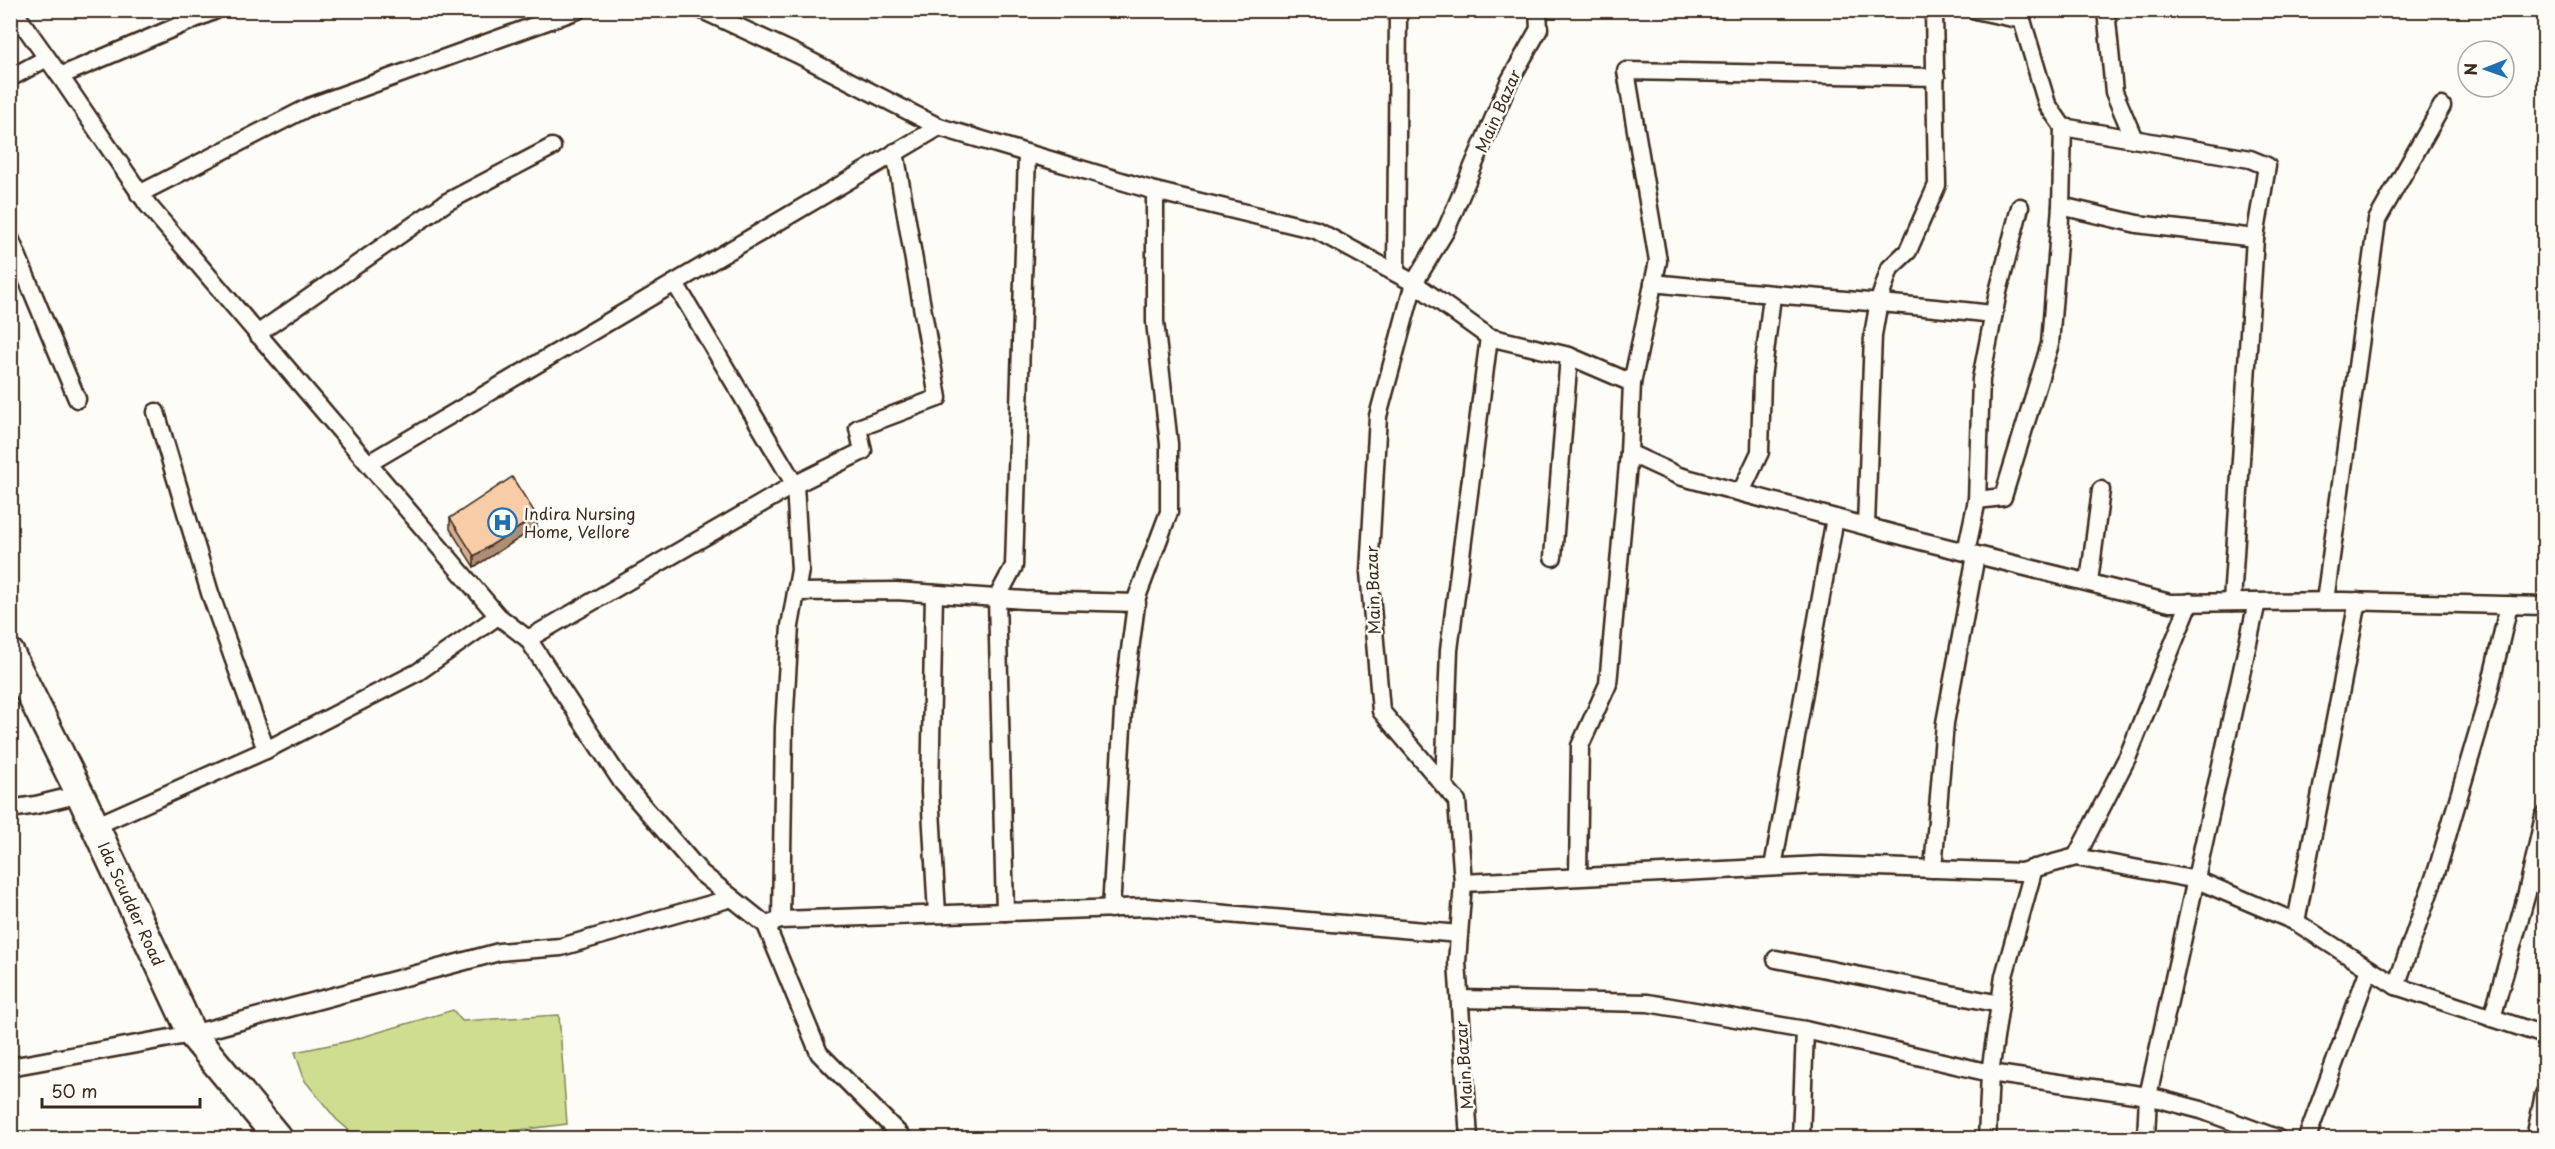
<svg xmlns="http://www.w3.org/2000/svg" width="2555" height="1149" font-family="'Playpen Sans',sans-serif">
  <rect width="100%" height="100%" fill="#fdfcf7"/>
  <filter id="ink" filterUnits="userSpaceOnUse"><feTurbulence type="fractalNoise" baseFrequency=".0167" numOctaves="2"/><feDisplacementMap in="SourceGraphic" scale="12" xChannelSelector="R" yChannelSelector="G"/><feConvolveMatrix kernelMatrix="1 2 1 2 8 2 1 2 1" color-interpolation-filters="sRGB"/></filter>
  <g filter="url(#ink)">
    <!-- green -->
    <polygon fill="#cedd90" stroke="#848457" stroke-width="1.5" points="453,1010 462,1021 559,1015 567,1124 511,1131 511,1138 358,1138 336,1119 305,1081 295,1052 349,1041"/>
    <g fill="none" stroke-linecap="round" stroke-linejoin="round">
      <defs>
        <g id="minor">
          <polyline points="13,10 60,76 148,205 498,616 528,639 622,782 701,873 766,925 819,1053 903,1138"/>
          <polyline points="702,10 797,54 939,127"/>
          <polyline points="1975,10 2022,20 2047,104 2063,127 2250,159 2267,166 2255,238 2232,602"/>
          <polyline points="2106,10 2114,92 2134,139"/>
          <polyline points="60,76 216,10"/>
          <polyline points="10,78 47,58"/>
          <polyline points="1155,191 1316,230 1414,283 1489,337 1569,356 1632,383"/>
          <polyline points="139,194 309,107 578,10"/>
          <polyline points="2061,206 2137,224 2255,238"/>
          <polyline points="10,238 77,399"/>
          <polyline points="1396,273 1398,10"/>
          <polyline points="675,283 795,485 800,570 790,626 784,727 781,920"/>
          <path d="M1653 283C1766 295 1879 301 1992 314L1993 316"/>
          <polyline points="257,334 447,202 552,147"/>
          <polyline points="156,412 210,593 266,750"/>
          <polyline points="1629,453 1679,476 1921,541 2170,603 2342,601 2544,606"/>
          <polyline points="369,463 939,127 1155,191 1155,322 1169,444 1169,512 1137,597 1124,695 1111,909"/>
          <polyline points="1741,492 1760,452 1762,378 1772,296"/>
          <polyline points="1977,500 1981,379 1998,292 2020,207"/>
          <polyline points="1866,526 1873,335 1879,301 1890,268 1908,251 1937,185 1934,10"/>
          <polyline points="1966,552 1977,500 2003,497 2050,344 2061,206 2063,127"/>
          <polyline points="1553,557 1569,356"/>
          <polyline points="2089,582 2101,490"/>
          <polyline points="796,592 896,591 1025,600 1137,603"/>
          <polyline points="934,594 930,792 937,914"/>
          <polyline points="2325,601 2377,220 2442,106"/>
          <polyline points="528,639 790,487 863,451 858,428 938,398 895,152"/>
          <polyline points="1444,786 1449,650 1489,337"/>
          <polyline points="10,809 36,805 80,794"/>
          <polyline points="95,826 266,750 418,672 498,616"/>
          <polyline points="2076,857 2128,756 2190,602"/>
          <polyline points="1773,867 1835,518"/>
          <polyline points="1933,869 1945,723 1976,555"/>
          <polyline points="1578,876 1580,746 1608,684 1629,453 1632,383 1658,261 1626,71 1936,77"/>
          <polyline points="1463,883 1821,865 2021,872 2076,857 2197,880 2296,922 2396,986 2544,1035"/>
          <polyline points="1005,912 997,598 1014,566 1027,154"/>
          <polyline points="2296,922 2358,601"/>
          <polyline points="766,925 781,920 1147,907 1459,934"/>
          <polyline points="1776,959 2000,1004"/>
          <polyline points="2396,986 2438,867 2486,704 2509,605"/>
          <polyline points="1460,999 1648,1003 1805,1030 1990,1073 2004,976 2034,868"/>
          <polyline points="2492,1018 2527,893 2544,816"/>
          <polyline points="10,1067 192,1034 499,952 561,947 732,898"/>
          <polyline points="1469,1138 1457,962 1463,883 1457,801 1381,711 1369,572 1378,416 1414,283 1446,230 1509,82 1539,29 1538,10"/>
          <polyline points="1801,1138 1805,1030"/>
          <polyline points="1987,1138 1990,1073 2148,1096 2201,1110 2277,1138"/>
          <polyline points="2146,1138 2148,1096 2257,602"/>
          <polyline points="2307,1138 2369,969"/>
          <polyline points="2535,1138 2544,1094"/>
        </g>
        <polyline id="primary" points="10,653 80,794 192,1034 278,1138"/>
      </defs>
      <!-- minor casing -->
      <use href="#minor" stroke="#3b2a1e" stroke-width="21"/>
      <!-- primary casing -->
      <use href="#primary" stroke="#3b2a1e" stroke-width="32"/>
      <!-- minor -->
      <use href="#minor" stroke="#fdfcf7" stroke-width="16"/>
      <!-- primary -->
      <use href="#primary" stroke="#fdfcf7" stroke-width="27"/>
    </g>
    <!-- wall -->
    <polygon fill="#d5af90" stroke="#3b2a1e" stroke-width="1.5" points="450,518 537,527 474,567 450,529"/>
    <!-- shaded-wall -->
    <polygon fill="#ae8f75" stroke="#3b2a1e" stroke-width="1.5" points="537,516 537,527 474,567 474,556"/>
    <!-- building -->
    <polygon fill="#f8cca7" stroke="#3b2a1e" stroke-width="1.5" points="512,477 537,516 474,556 450,518"/>
  </g>
  <!-- icons -->
  <defs>
    <symbol id="hospital-ring" viewBox="-11 -11 22 22"><circle r="9.5" fill="#fdfcf7" stroke="#1f6fb2" stroke-width="1.5"/><path d="M-5-5h3v3.5h4V-5h3V5h-3V1.5h-4V5h-3Z" fill="#1f6fb2"/></symbol>
  </defs>
  <g fill-rule="evenodd">
    <use href="#hospital-ring" x="486" y="506" width="33" height="33"/>
  </g>
  <g text-anchor="middle" stroke-width="5" stroke-linejoin="round" paint-order="stroke">
    <!-- street labels -->
    <g font-size="16" fill="#3b2a1e" stroke="#fdfcf7">
      <text transform="translate(1498 111) rotate(-66)" y="6">Main Bazar</text>
      <text transform="translate(1373 590) rotate(-92)" y="6">Main Bazar</text>
      <text transform="translate(131 904) rotate(65)" y="6">Ida Scudder Road</text>
      <text transform="translate(1464 1065) rotate(-94)" y="6">Main Bazar</text>
    </g>
    <!-- poi labels -->
    <g font-size="16" fill="#3b2a1e" stroke="#fdfcf7" text-anchor="start">
      <text x="524" y="520">Indira Nursing<tspan x="524" dy="18">Home, Vellore</tspan></text>
    </g>
  </g>
  <!-- margin -->
  <rect width="2555" height="1149" fill="none" stroke="#fdfcf7" stroke-width="36"/>
  <rect x="18" y="18" width="2519" height="1113" fill="none" stroke="#3b2a1e" stroke-width="2" filter="url(#ink)"/>
  <!-- north arrow -->
  <g transform="translate(2486 69) rotate(269)"><circle r="28" fill="#fdfcf7" stroke="#afa8a0" stroke-width="1.5"/>
  <path d="M0-4.5L10 22L0 15L-10 22Z" fill="#1f6fb2"/>
  <text y="-9" font-size="16" font-weight="bold" text-anchor="middle" fill="#3b2a1e">N</text>
  </g>
  <!-- scale -->
  <path d="M42 1098v9h158v-9" fill="none" stroke="#3b2a1e" stroke-width="3"/>
  <text x="51" y="1098" font-size="18" fill="#3b2a1e" stroke="#fdfcf7" stroke-width="4.5" paint-order="stroke">50 m</text>
</svg>
